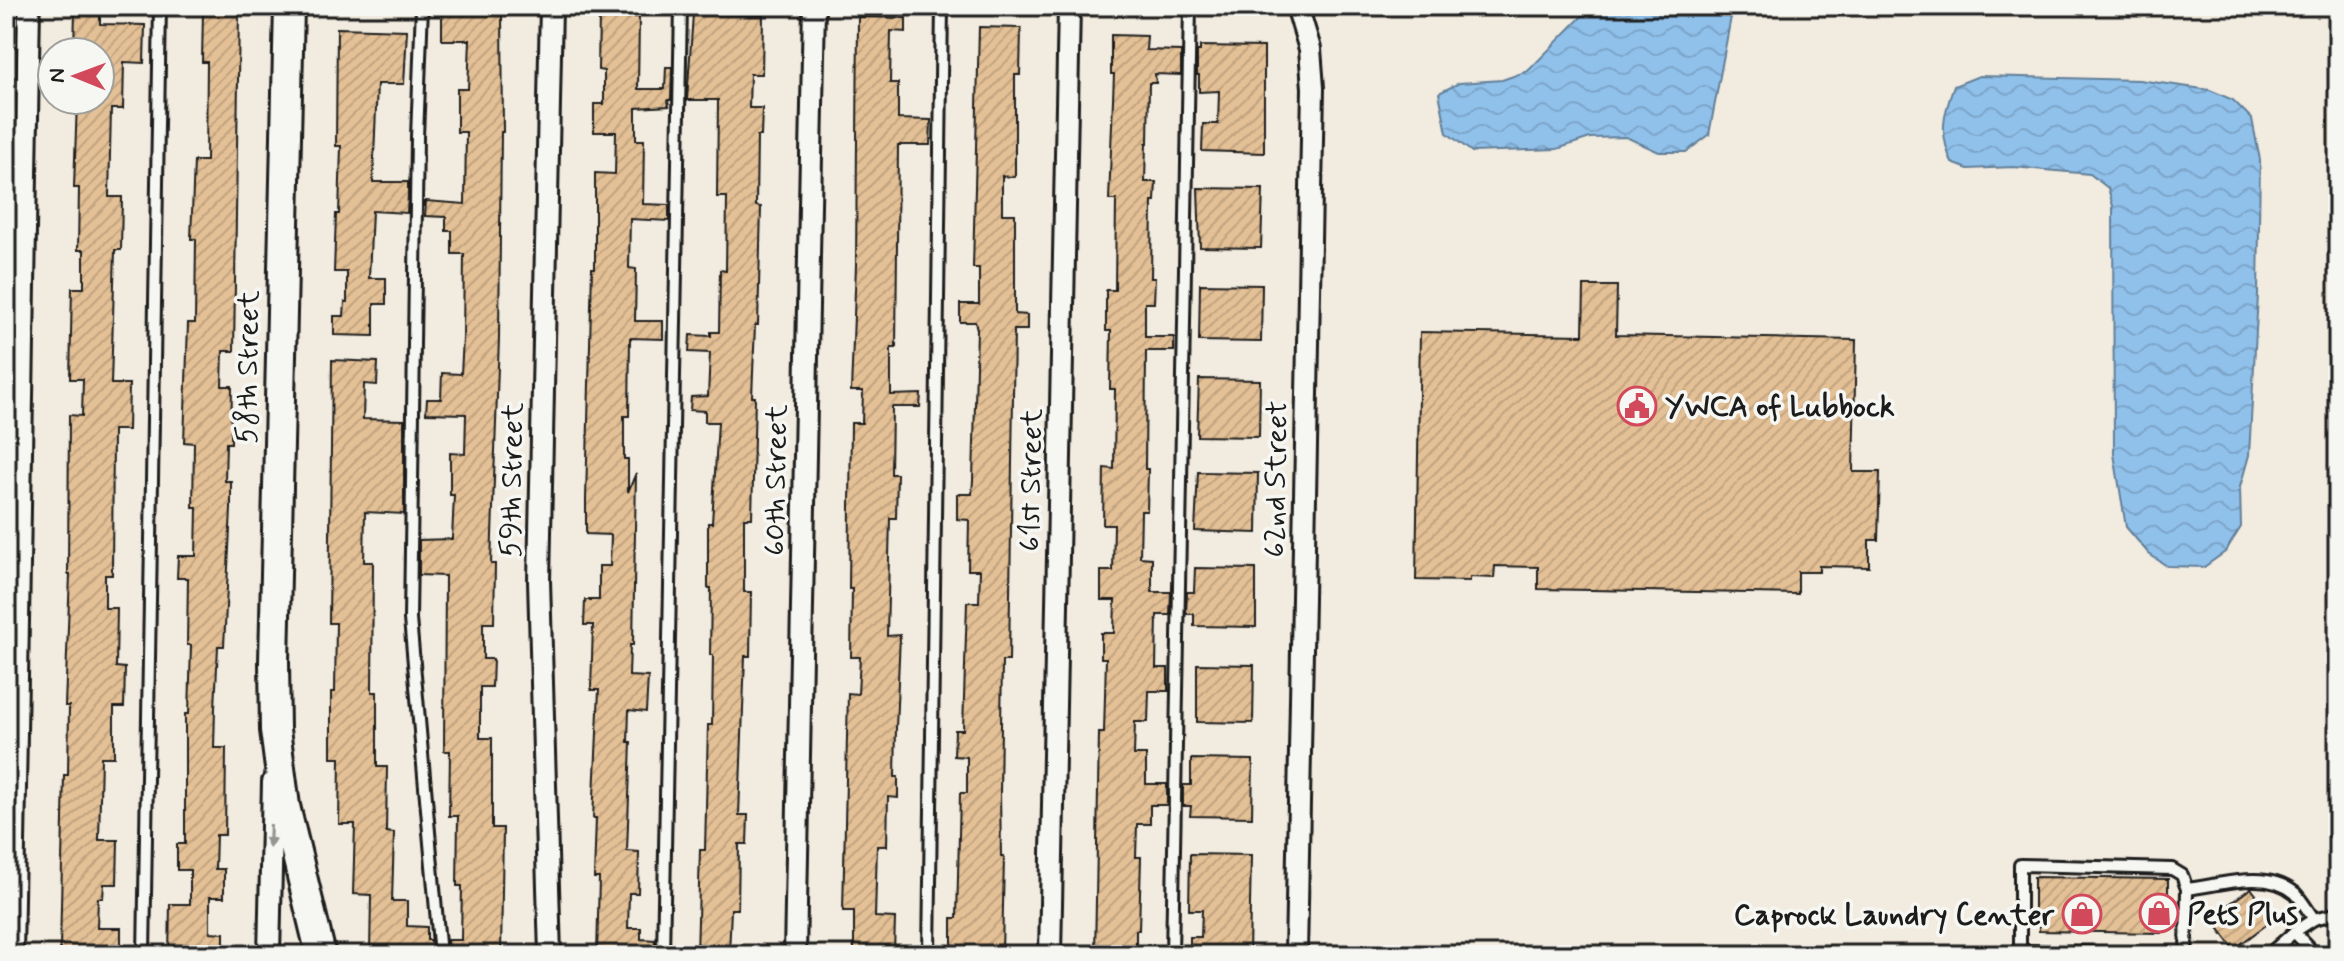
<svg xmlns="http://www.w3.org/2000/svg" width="2344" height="961" font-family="Mynerve,sans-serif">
  <defs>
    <pattern id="water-waves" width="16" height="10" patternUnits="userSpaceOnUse" patternTransform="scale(2)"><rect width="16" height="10" fill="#90c1eb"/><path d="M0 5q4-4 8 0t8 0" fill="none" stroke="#7ca5c9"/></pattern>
    <pattern id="building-hatch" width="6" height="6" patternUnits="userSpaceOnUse" patternTransform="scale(2)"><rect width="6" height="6" fill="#e3c095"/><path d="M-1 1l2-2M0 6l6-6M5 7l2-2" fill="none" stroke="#c2a480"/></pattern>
  </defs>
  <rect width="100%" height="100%" fill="#f2ebdf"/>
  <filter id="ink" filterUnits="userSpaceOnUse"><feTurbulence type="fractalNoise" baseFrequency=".0125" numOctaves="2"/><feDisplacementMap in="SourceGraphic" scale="16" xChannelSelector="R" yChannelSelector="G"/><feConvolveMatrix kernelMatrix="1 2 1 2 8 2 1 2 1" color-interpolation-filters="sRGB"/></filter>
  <g filter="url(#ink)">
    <!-- water -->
    <g fill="url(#water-waves)" stroke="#627f98" stroke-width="2">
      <polygon points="1592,6 1733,6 1709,135 1686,152 1659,152 1626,137 1590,138 1557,149 1472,152 1447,133 1439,93 1459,83 1502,80 1528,71"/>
      <path d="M1979 76 2139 80 2210 90 2233 100 2252 119 2260 160 2258 295 2249 455 2240 487 2241 527 2225 552 2204 567 2167 566 2149 554 2126 527 2114 454 2113 206 2108 188 2090 174 2013 167 1968 169 1952 163C1939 133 1943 116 1954 86Z"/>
    </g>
    <!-- building -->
    <g fill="url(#building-hatch)" stroke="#1c1c1c" stroke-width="2">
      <polygon points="75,9 100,9 100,24 145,25 144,63 124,62 123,109 111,109 109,197 122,197 121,250 115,250 111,384 129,384 128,430 113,430 112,575 105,575 105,608 117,608 116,667 125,668 124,707 114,707 114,757 101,757 99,840 118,840 117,884 104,884 103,898 98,898 97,928 121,928 121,952 60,950 64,775 68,775 69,706 65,706 70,574 68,574 69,415 82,416 83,379 70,379 72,288 84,288 84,250 78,250 79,188 74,188 77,100 100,100 100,52 74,52"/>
      <polygon points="203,12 239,12 234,351 223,351 222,386 232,386 231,443 226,443 225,481 231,481 231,509 224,646 218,646 215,708 214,748 226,748 225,835 216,835 215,869 224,869 224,897 210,897 210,932 224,933 224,955 169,955 170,904 190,904 190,870 177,870 177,844 185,844 185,714 189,714 191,645 187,645 188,578 177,578 178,556 196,556 197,508 193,508 194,443 184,442 188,323 195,323 196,239 191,239 194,161 206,161 207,62 202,62"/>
      <polygon points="442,13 502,14 503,132 501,132 499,338 491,564 495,564 494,623 483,623 483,659 493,659 492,687 480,687 480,738 492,738 492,828 503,828 501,955 448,954 447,940 461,940 462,886 457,886 458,816 449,816 450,751 444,751 445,576 419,575 419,540 452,539 454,495 450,495 450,453 465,454 466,414 426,413 427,399 441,399 442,373 461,374 463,338 464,254 452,254 452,231 446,231 446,217 425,216 426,201 465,204 466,132 457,132 457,89 468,89 470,40 442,40"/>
      <polygon points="693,14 763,15 762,74 750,74 749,108 762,108 761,136 757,136 756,206 761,207 758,325 755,325 752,397 755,397 752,518 744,518 744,592 751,592 750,656 745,656 739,815 748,815 747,844 739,844 738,909 731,909 729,955 697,955 700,850 705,850 708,725 712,725 713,655 710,655 711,588 708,588 708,523 712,523 718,422 705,422 705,411 690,410 691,397 708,396 710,353 689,352 690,335 711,336 711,332 719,332 720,270 726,271 727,197 717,197 718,100 687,100"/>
      <polygon points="599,16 639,17 638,89 665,89 666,67 672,67 671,100 668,100 669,106 636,108 636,140 644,140 643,204 669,205 669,221 630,219 629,268 636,269 635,321 663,321 663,339 630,338 629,416 624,416 624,459 628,459 628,492 636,473 633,645 630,645 629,676 648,677 646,712 629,710 628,742 631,742 627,851 639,852 638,893 629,893 628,928 641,928 641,939 655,940 655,955 597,955 599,878 594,878 596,818 593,818 599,690 591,690 593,625 584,625 585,600 599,600 599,566 610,566 611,535 586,534 586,499 592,268 595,268 595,173 615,174 616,132 594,132 594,104 604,104 604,71 598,70"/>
      <polygon points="858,17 906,18 906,32 891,31 890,83 898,83 898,119 931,120 930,145 898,145 896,348 891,348 891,395 921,394 920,407 892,407 891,474 897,474 896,518 890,518 887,636 900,635 896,728 895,777 898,777 898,798 888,797 887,846 877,846 875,917 895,918 894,955 854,955 854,911 843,911 848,693 858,694 860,657 851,657 852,589 849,589 851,423 862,423 863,391 851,391 856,265"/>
      <polygon points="979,27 1021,28 1020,75 1015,75 1015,177 1002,176 1002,214 1015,214 1015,314 1027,315 1027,330 1014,330 1009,661 1002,661 1000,793 1001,856 1004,856 1002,955 964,955 964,946 952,946 952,918 957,918 960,793 967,793 967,757 954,756 955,730 963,730 967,602 979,602 980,570 968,570 969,520 957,519 957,494 972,494 973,480 977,329 975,322 960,322 960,304 979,304 979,268 973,268"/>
      <polygon points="337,28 407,30 404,84 377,84 373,182 408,182 408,194 407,213 372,211 369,278 386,278 386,304 374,304 374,336 334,335 334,316 344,316 345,302 347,302 347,272 334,272 336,214 339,214 341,146 336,146"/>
      <polygon points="1111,35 1147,36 1146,50 1181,51 1181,75 1155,74 1156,83 1149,83 1148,143 1146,143 1145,182 1156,182 1155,201 1152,201 1151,278 1155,278 1154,303 1145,303 1145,337 1174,337 1174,351 1146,351 1145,469 1148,469 1147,511 1141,511 1140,557 1152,558 1152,592 1171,592 1170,615 1157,615 1156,668 1168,668 1168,691 1149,691 1148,722 1135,722 1134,755 1146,755 1146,784 1167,784 1167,805 1150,805 1150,824 1137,824 1136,857 1141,857 1139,930 1136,930 1136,955 1095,955 1099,733 1104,733 1106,658 1101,658 1101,633 1114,633 1115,600 1101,600 1101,571 1113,571 1114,525 1103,525 1104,468 1114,469 1115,389 1110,389 1111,331 1106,331 1106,290 1115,290 1116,200 1109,200 1114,74 1111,74"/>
      <polygon points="1200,46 1264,47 1264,153 1202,151 1203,124 1218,124 1219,91 1199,92 1199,75 1197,75 1197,51 1200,51"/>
      <polygon points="1198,188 1263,189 1261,248 1200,247"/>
      <polygon points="1200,284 1262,285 1261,342 1199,341"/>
      <polygon points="1584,286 1617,286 1616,335 1856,340 1853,472 1880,472 1878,540 1869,540 1869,567 1819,566 1819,572 1798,572 1798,594 1538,589 1538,567 1495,566 1494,578 1470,577 1470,581 1416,580 1420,332 1583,335"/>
      <polygon points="332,360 378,362 377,385 364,384 363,419 404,420 404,514 365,512 364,562 373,562 372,692 377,692 377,767 387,767 386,832 394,833 392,901 407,901 407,926 427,927 427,940 431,940 432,954 426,955 370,955 371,895 353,894 355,824 339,824 340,758 331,758 331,692 335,692 336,623 329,623"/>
      <polygon points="1199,379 1260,380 1259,437 1197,436"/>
      <polygon points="1198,472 1258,473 1257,533 1195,531"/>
      <polygon points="1195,568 1256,569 1256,627 1194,626 1194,614 1186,614 1187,592 1194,592"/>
      <polygon points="1197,664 1254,665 1253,723 1197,722"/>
      <polygon points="1191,759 1253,760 1252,817 1190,816 1191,806 1183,806 1183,785 1191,785"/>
      <polygon points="1190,854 1251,855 1249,955 1190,955 1190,937 1201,937 1202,910 1189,910"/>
      <polygon points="2034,877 2168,879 2168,926 2161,926 2161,933 2039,931 2039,924 2034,924"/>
      <polygon points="2251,888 2274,919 2234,949 2211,918"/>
    </g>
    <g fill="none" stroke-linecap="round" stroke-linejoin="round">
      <defs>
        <g id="lane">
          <polyline points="422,6 417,137 410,619 440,955"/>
          <path d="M2187 889C2221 885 2266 869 2295 893 2302 900 2308 911 2314 919"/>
          <polyline points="2020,951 2186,955"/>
          <polyline points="144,955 160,6"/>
          <polyline points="663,955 681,6"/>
          <polyline points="929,955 942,6"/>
          <polyline points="1172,955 1190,6"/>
          <polyline points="2020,955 2020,865 2172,869 2182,875 2187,889 2186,955"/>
          <polyline points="2268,955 2294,932"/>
          <polyline points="2316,955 2294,932 2314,919 2338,913"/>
        </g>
        <g id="street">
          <polyline points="12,955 29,6"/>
          <polyline points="269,955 273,782"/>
          <polyline points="550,955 539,581 551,6"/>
          <polyline points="795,955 814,6"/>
          <polyline points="1050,955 1069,6"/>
          <polyline points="1296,955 1313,88 1310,49 1297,6"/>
        </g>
        <polyline id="secondary" points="289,6 274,662 275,730 285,806 321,955"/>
      </defs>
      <!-- lane casing -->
      <use href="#lane" stroke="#1c1c1c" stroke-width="16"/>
      <!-- street casing -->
      <use href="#street" stroke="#1c1c1c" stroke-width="26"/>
      <!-- secondary casing -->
      <use href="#secondary" stroke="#1c1c1c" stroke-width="34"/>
      <!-- lane -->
      <use href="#lane" stroke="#f6f6f2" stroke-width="10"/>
      <!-- street -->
      <use href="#street" stroke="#f6f6f2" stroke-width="20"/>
      <!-- secondary -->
      <use href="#secondary" stroke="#f6f6f2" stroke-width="28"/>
    </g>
    <!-- one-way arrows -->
    <defs><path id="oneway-solid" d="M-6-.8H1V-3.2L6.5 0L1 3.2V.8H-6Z" transform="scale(2)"/></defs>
    <use fill="#949492" href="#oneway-solid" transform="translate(270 836) rotate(92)"/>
  </g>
  <!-- icons -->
  <defs>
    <symbol id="civic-ring" viewBox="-11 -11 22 22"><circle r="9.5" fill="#f6f6f2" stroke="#d1495b" stroke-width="1.5"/><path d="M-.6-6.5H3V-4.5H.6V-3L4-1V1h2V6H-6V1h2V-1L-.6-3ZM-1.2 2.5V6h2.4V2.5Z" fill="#d1495b"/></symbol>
    <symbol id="shop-ring" viewBox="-11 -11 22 22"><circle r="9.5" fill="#f6f6f2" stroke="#d1495b" stroke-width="1.5"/><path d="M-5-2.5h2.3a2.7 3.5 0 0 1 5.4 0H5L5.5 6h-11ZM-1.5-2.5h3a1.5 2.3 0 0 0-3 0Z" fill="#d1495b"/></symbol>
  </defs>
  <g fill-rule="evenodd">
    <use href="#civic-ring" x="1615" y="384" width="44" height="44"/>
    <use href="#shop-ring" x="2137" y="891" width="44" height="44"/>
    <use href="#shop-ring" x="2060" y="892" width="44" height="44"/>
  </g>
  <g text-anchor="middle" stroke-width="7" stroke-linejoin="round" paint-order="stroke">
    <!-- street labels -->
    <g font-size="30" fill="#1c1c1c" stroke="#f6f6f2">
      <text transform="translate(247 367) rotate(-89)" y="10">58th Street</text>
      <text transform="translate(1275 479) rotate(-89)" y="10">62nd Street</text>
      <text transform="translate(511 480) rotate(-89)" y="10">59th Street</text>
      <text transform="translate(775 480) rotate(-89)" y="10">60th Street</text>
      <text transform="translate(1030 480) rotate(-89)" y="10">61st Street</text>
    </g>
    <!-- poi labels -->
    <g font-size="30" font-weight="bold" fill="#1c1c1c" stroke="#f6f6f2" text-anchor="start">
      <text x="1665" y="416">YWCA of Lubbock</text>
      <text x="2187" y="923">Pets Plus</text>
      <text x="2054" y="924" text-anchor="end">Caprock Laundry Center</text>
    </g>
  </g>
  <!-- margin -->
  <rect width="2344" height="961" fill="none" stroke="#f6f6f2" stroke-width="32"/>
  <rect x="16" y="16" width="2312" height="929" fill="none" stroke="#1c1c1c" stroke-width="3" filter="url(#ink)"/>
  <!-- north arrow -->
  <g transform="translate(76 76) rotate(271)"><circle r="38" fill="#f6f6f2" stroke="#9f9f9c" stroke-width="2"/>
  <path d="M0-6L14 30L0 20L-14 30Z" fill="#d1495b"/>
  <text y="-12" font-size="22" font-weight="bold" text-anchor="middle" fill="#1c1c1c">N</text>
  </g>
</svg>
